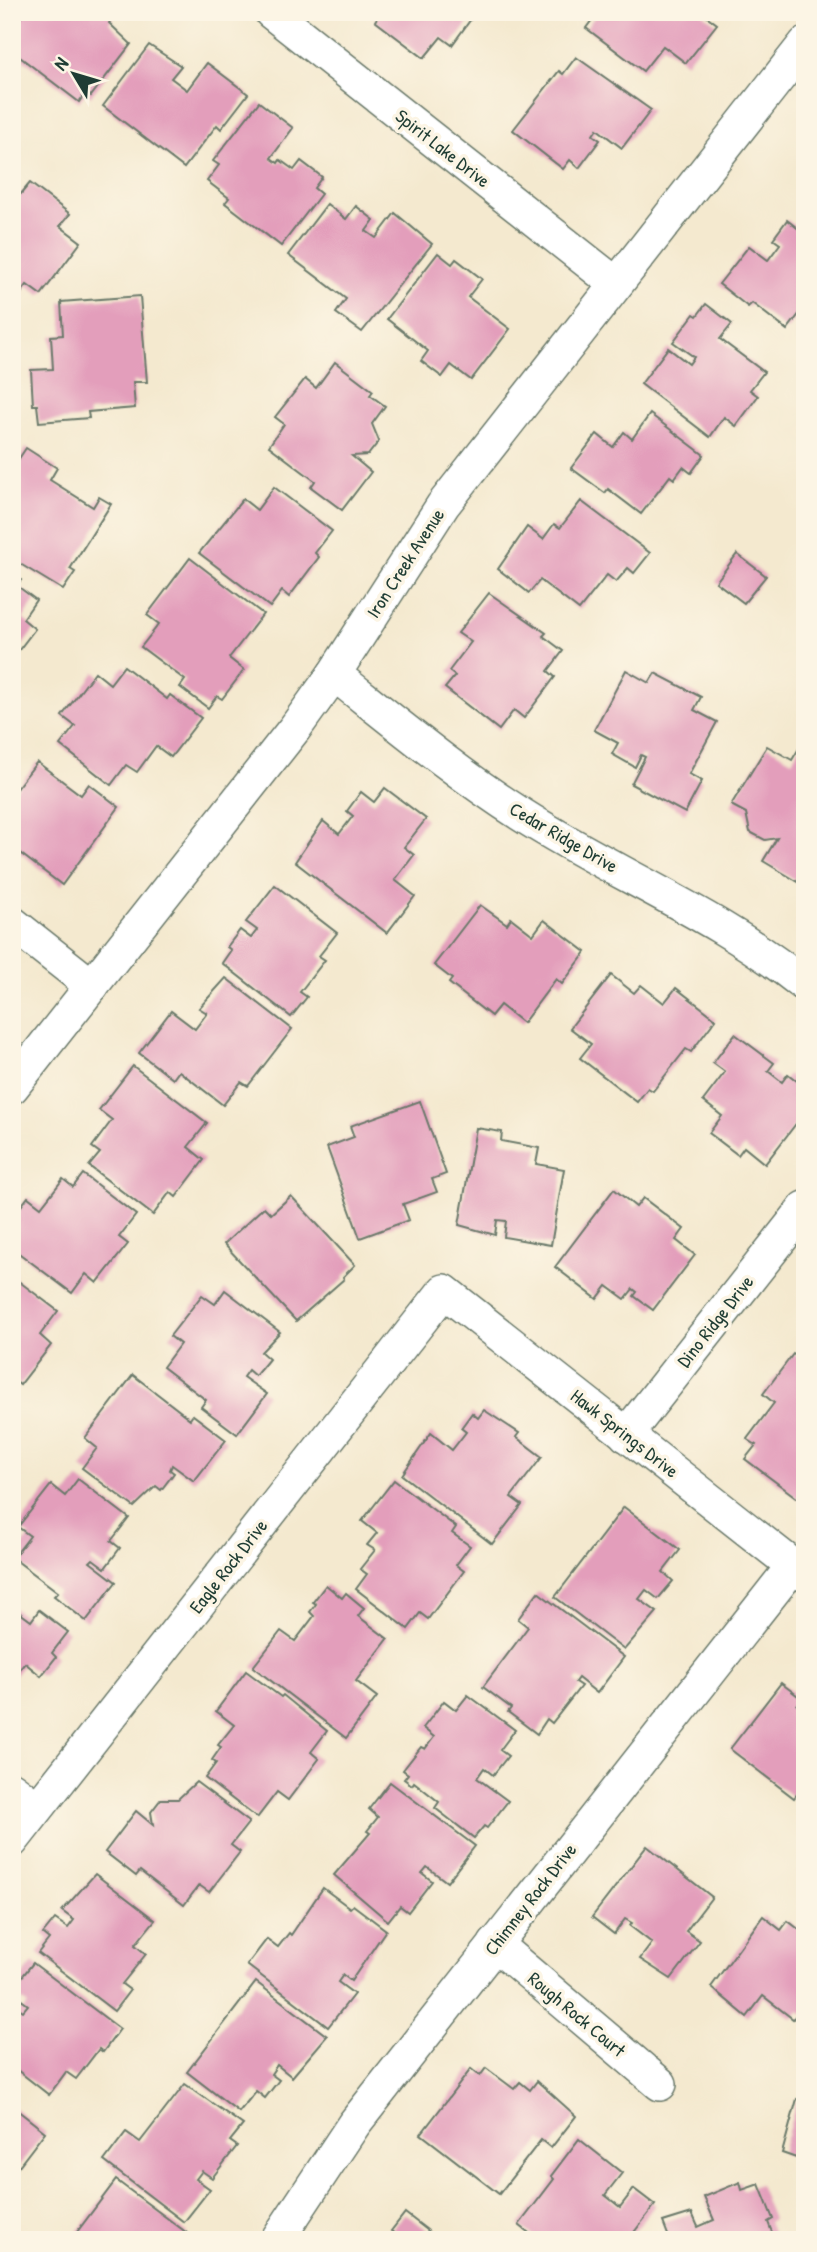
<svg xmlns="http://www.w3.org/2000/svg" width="817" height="2252" font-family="'Patrick Hand',sans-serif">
  <rect width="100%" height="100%" fill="#fcf5e5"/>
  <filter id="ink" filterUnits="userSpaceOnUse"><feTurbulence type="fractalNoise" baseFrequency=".0143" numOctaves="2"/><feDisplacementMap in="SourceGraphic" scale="14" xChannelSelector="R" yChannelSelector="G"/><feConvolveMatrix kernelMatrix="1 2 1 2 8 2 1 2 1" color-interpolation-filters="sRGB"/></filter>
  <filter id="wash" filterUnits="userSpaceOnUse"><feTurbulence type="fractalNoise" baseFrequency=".00686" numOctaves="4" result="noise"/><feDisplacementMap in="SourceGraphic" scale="28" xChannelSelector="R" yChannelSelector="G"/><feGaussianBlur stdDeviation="1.57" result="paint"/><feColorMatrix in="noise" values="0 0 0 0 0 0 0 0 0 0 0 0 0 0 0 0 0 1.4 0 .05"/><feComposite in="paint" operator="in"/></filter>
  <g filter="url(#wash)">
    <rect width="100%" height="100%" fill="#f4e9cf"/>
    <g id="blocks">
      <!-- building -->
      <g fill="#e39ebb">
        <polygon points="25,12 110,12 114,15 109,23 131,44 91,96 86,92 79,102 12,51 12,29"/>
        <polygon points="381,12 470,12 467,16 471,19 452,45 441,37 424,58 375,21"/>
        <polygon points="598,12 701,12 717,24 686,63 663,46 643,71 586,28"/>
        <polygon points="149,45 181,66 171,78 187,90 207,63 248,94 221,129 217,125 184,168 103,106"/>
        <polygon points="576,57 651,110 622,148 597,129 593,135 600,140 579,168 570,160 563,169 513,130 559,71 563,74"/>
        <polygon points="259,102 293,128 271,158 278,163 280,160 294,170 301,161 322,177 314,188 321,194 281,246 225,203 229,198 207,181 219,165 213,161"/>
        <polygon points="30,183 70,214 60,226 81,242 41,295 27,285 21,293 12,286 12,188 21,194"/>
        <polygon points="327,204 346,219 356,206 374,220 366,231 376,238 395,213 432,244 362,332 336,313 346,299 288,255"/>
        <polygon points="787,220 805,234 805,316 800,313 787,330 752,303 748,307 719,284 749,246 768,260 780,244 773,239"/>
        <polygon points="438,253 452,264 456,259 482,279 468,297 510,329 471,380 451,365 442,377 421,361 428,351 387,319"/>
        <polygon points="140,296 147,382 133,382 135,408 88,412 89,418 39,422 37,405 33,405 31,370 53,369 51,336 63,335 61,302"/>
        <polygon points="706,304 732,324 720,339 764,372 750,390 758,396 736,426 724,417 710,437 641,384 668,348 689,364 694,357 673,342 694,314 697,316"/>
        <polygon points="335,362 373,391 370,395 385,406 372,424 379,441 368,455 352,456 371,472 342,510 311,487 315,481 269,446 284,424 275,417 305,379 316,388"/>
        <polygon points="650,414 704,455 691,473 683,467 674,479 670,476 641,514 608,489 605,493 571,468 597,434 613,447 624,432 632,439"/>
        <polygon points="26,448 57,468 50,480 93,507 99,497 111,504 70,569 75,572 63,590 12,559 12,469"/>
        <polygon points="274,487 332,531 315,553 319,557 289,597 282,591 270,607 199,553 243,499 257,510"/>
        <polygon points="581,501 650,553 634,573 628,568 616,582 607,575 579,610 540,580 529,593 498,569 527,527 543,539 554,524 560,528"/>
        <polygon points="737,554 766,576 744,603 716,582"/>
        <polygon points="190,558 263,614 229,658 244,670 222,699 217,696 208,708 180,687 185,680 141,647 159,624 147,615"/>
        <polygon points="12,573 21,580 16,585 36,600 23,619 35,629 12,659"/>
        <polygon points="489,593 546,633 543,636 563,651 548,671 555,677 524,718 514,710 499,730 445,688 455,676 449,671 471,642 458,633"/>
        <polygon points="124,666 167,699 170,695 201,718 171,757 156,746 137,772 126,765 111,785 60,745 75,726 62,716 95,672 110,684"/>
        <polygon points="626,670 649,683 655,673 701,697 694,710 717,722 689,774 702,781 685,813 631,784 645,757 641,755 635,767 612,754 618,743 594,730"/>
        <polygon points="801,745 805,747 805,886 763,861 777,838 765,840 750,832 746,813 731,805 767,746 792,760"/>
        <polygon points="37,762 81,795 89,784 119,807 62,885 12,847 12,794"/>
        <polygon points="385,788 426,819 404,847 414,855 395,880 415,896 387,933 295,862 323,821 339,834 353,816 347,811 361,792 374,802"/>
        <polygon points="275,885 337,933 319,956 325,960 300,992 307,997 291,1017 222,963 231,950 227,947 240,930 251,938 257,930 246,922"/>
        <polygon points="480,905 507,924 511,918 533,935 544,920 586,952 562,984 556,979 523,1023 500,1005 491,1016 449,983 452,979 434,965"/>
        <polygon points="611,975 634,993 641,985 664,1003 676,988 716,1019 691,1052 686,1049 653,1091 648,1088 637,1102 580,1058 591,1044 570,1028"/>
        <polygon points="226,978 292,1029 248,1086 241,1082 223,1105 179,1071 173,1079 139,1053 171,1011 195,1029 207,1013 199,1008"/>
        <polygon points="735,1034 774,1063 768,1071 782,1082 788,1074 802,1085 797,1092 805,1098 805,1112 765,1164 744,1147 738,1155 709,1133 722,1116 703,1101 725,1072 713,1063"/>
        <polygon points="133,1066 207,1123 188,1147 204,1160 176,1197 170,1192 153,1215 89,1166 100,1153 92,1147 112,1120 99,1110"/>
        <polygon points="420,1101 446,1174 432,1179 437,1192 403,1204 409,1220 360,1238 327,1147 354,1137 350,1126"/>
        <polygon points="476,1128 502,1132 501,1141 539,1148 536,1164 564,1169 551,1245 504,1237 506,1221 497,1220 495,1235 459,1225"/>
        <polygon points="83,1174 136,1215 119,1237 128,1244 97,1283 86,1274 72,1293 12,1248 12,1218 28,1197 41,1207 63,1179 73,1187"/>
        <polygon points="614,1189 636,1207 643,1198 684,1229 676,1240 695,1255 653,1310 634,1296 637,1292 633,1289 625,1299 607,1286 597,1299 555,1267"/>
        <polygon points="291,1196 355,1265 343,1277 344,1279 296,1321 224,1244 264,1207 271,1214"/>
        <polygon points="12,1271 16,1274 13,1277 58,1311 40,1335 51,1345 20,1385 12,1379"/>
        <polygon points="225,1290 280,1332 261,1352 269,1359 255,1376 248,1370 243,1377 267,1394 237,1434 201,1407 206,1400 163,1367 180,1344 170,1336 202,1295 215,1304"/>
        <polygon points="793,1354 805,1362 805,1504 745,1459 756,1445 747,1439 774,1403 763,1394"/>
        <polygon points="133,1375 190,1419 193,1415 226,1440 194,1481 172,1465 170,1470 174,1473 161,1490 156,1486 134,1507 82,1468 97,1448 85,1438"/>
        <polygon points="484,1410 519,1433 516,1437 542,1457 511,1497 522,1505 492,1544 402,1475 431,1433 452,1450 466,1432 461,1428 472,1413 478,1418"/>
        <polygon points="78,1479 129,1518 111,1541 120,1548 105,1568 93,1559 90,1562 116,1582 86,1621 54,1596 58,1592 13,1558 30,1536 18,1527 51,1485 65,1496"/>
        <polygon points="394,1480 456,1527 452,1533 470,1546 456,1565 464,1571 428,1619 420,1613 408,1629 356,1589 367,1574 360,1569 375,1550 367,1545 377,1533 362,1521"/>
        <polygon points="624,1507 680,1550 663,1572 673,1581 658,1599 646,1590 639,1599 657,1612 624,1650 555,1597"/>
        <polygon points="326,1585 342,1598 346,1593 364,1608 358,1616 388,1639 356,1681 377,1697 346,1738 253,1667 281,1631 295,1641 314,1616 310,1612 316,1604 313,1602"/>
        <polygon points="538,1592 624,1657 597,1693 578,1678 575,1682 581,1686 552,1723 547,1719 537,1734 508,1712 511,1708 483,1687 528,1627 518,1619"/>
        <polygon points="12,1607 31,1621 39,1610 68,1632 52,1653 56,1657 41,1676 25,1663 14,1676 12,1674"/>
        <polygon points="246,1671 281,1697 283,1695 327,1731 311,1752 319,1759 288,1800 277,1792 257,1818 205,1778 216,1763 212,1760 221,1747 218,1745 234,1725 216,1711"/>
        <polygon points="781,1683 802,1699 797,1705 805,1711 805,1784 794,1798 730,1749"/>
        <polygon points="468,1695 515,1730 500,1750 508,1756 493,1775 484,1768 477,1778 508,1801 487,1828 484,1826 474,1838 435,1808 439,1802 414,1782 412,1785 404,1779 408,1774 403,1770 421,1747 425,1749 434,1737 423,1728 444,1701 456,1710"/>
        <polygon points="196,1782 249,1822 231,1845 240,1852 209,1892 199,1885 184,1905 140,1871 136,1876 105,1852 136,1811 153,1825 151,1812 161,1799 178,1799"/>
        <polygon points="390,1782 475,1846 447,1882 427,1867 422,1873 432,1881 408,1912 400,1906 388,1921 334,1875 370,1833 367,1831 378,1817 369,1809"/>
        <polygon points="647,1846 712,1897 686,1931 700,1941 671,1979 640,1959 652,1943 630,1926 632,1923 625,1919 614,1934 592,1917"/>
        <polygon points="95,1874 155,1920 135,1945 146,1954 122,1984 130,1990 114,2011 38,1953 49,1939 43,1934 55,1919 68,1928 74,1920 62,1911"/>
        <polygon points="323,1888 350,1908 353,1905 386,1930 351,1981 343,1975 338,1982 354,1994 328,2027 247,1965 267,1939 278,1947 289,1933 291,1935"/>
        <polygon points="763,1916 781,1930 788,1921 805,1934 805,2015 799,2011 793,2019 763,1996 747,2017 711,1987"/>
        <polygon points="33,1963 120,2029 103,2052 99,2049 76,2079 66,2072 49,2095 12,2066 12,2003 23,2011 28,2005 12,1993 12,1989"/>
        <polygon points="256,1982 327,2036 292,2077 277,2065 271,2074 279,2080 265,2098 256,2091 239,2112 187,2072"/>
        <polygon points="486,2068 514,2089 520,2082 530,2090 537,2081 576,2116 551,2148 541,2140 499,2194 421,2134 471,2069 480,2076"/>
        <polygon points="185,2084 243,2125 230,2141 237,2146 212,2178 202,2171 196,2179 210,2189 184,2222 104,2161 126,2132 140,2142"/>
        <polygon points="797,2099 805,2101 805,2161 782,2153"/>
        <polygon points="12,2106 45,2132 12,2175"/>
        <polygon points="579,2139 622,2173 605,2195 620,2207 634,2189 655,2205 628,2240 538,2240 519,2225 554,2179 551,2176"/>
        <polygon points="116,2180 187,2233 182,2240 71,2240"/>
        <polygon points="740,2182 742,2190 759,2184 773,2219 768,2222 775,2240 670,2240 663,2222 692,2213 698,2227 714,2220 704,2197"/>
        <polygon points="405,2213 440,2240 399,2240 401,2238 391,2231"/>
      </g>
    </g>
  </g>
  <g filter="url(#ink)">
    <use href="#blocks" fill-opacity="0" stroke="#6a796a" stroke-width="2"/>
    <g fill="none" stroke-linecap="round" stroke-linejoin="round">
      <defs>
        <g id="minor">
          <polyline points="271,12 616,284"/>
          <path d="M334 674C396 723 456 773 522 815 616 875 717 914 805 985"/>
          <polyline points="12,923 92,986"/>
          <polyline points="12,1087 295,728 334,674 443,505 805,44"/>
          <polyline points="626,1435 805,1208"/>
          <polyline points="12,1789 37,1808"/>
          <polyline points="12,1841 444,1291 805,1575"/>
          <polyline points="495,1944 660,2084"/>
          <polyline points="277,2240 354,2124 793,1566"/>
        </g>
      </defs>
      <!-- minor casing -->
      <use href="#minor" stroke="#6a796a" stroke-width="36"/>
      <!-- minor -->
      <use href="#minor" stroke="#fff" stroke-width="33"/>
    </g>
  </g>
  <g text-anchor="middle" stroke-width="7" stroke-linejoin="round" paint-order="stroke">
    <!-- street labels -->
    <g font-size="19" fill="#1f3d34" stroke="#fcf5e5">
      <text transform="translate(443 148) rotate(38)" y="7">Spirit Lake Drive</text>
      <text transform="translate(405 563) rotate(-57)" y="7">Iron Creek Avenue</text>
      <text transform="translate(564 837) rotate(30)" y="7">Cedar Ridge Drive</text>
      <text transform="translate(715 1321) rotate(-52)" y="7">Dino Ridge Drive</text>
      <text transform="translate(625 1433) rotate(38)" y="7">Hawk Springs Drive</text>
      <text transform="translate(228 1566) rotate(-52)" y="7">Eagle Rock Drive</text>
      <text transform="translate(530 1899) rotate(-52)" y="7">Chimney Rock Drive</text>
      <text transform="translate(577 2014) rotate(40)" y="7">Rough Rock Court</text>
    </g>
  </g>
  <!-- margin -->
  <rect width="817" height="2252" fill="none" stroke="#fcf5e5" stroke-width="42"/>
  <!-- north arrow -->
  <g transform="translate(74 74) rotate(308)" stroke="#fcf5e5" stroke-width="5" paint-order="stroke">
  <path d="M0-5L12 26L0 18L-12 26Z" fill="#1f3d34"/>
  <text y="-10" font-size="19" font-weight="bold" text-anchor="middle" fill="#1f3d34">N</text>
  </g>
</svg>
